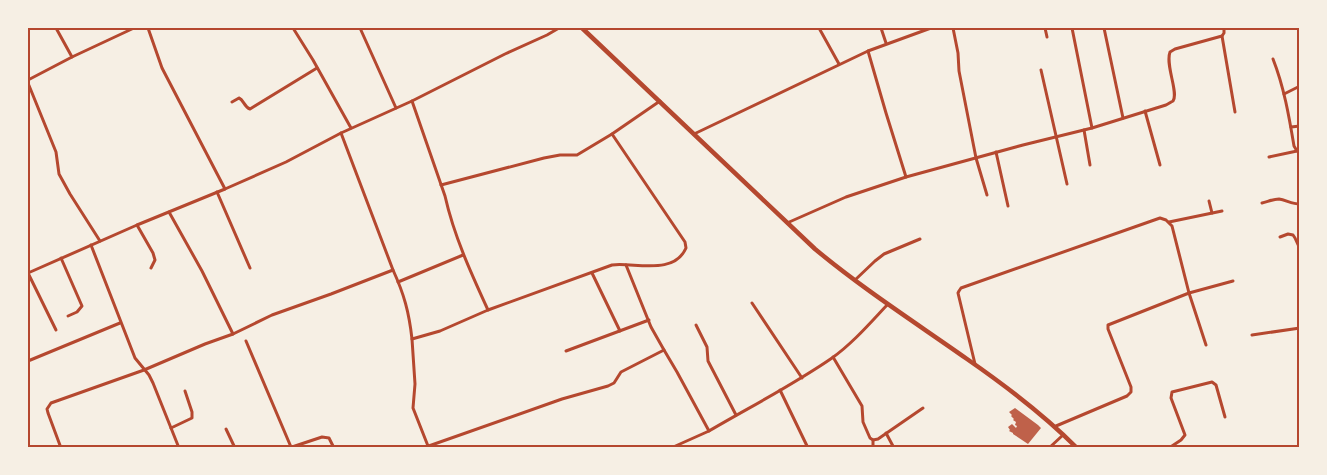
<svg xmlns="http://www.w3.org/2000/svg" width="1327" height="475" font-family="Bitter,serif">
  <rect width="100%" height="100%" fill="#f6efe4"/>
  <!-- building -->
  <polygon fill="#bf614a" points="1015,408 1038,425 1041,428 1028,444 1013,434 1013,433 1009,431 1010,430 1008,427 1012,424 1016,428 1017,426 1015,425 1016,422 1013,420 1014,419 1011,416 1012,415 1009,412"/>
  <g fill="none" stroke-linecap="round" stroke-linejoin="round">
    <!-- minor -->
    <g stroke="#b5482f" stroke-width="3">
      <polyline points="56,28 72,57"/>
      <polyline points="148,28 162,68 225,189"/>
      <polyline points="293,28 313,60 351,128"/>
      <polyline points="360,28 396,108"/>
      <polyline points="819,28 839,64"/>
      <polyline points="881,28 886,43"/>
      <polyline points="953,28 958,53 959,71 976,158 987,195"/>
      <polyline points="1045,28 1047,37"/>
      <polyline points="1072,28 1092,128"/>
      <polyline points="1104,28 1123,118"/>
      <polyline points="1222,36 1235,112"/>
      <polyline points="868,51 886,113 906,177"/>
      <path d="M1273 59C1284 87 1289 116 1294 146L1297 151H1300"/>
      <polyline points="1041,70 1067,184"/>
      <polyline points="28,80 72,57 134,28"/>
      <polyline points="28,83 56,152 59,174 70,194 100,241"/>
      <polyline points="1284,94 1300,86"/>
      <path d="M412 101 445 196C454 236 471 273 488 310"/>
      <path d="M232 102 239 98C244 100 244 107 250 109L317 68"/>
      <polyline points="1145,111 1160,165"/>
      <polyline points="1291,127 1300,126"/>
      <polyline points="1084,130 1090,165"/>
      <path d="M341 133 393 270C404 294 409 312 412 339L440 331 488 310 612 265C634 262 674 276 686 248L685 242 612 134"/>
      <polyline points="694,134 868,51 931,28"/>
      <polyline points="996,152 1008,206"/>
      <polyline points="1269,157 1297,151"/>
      <polyline points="441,185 544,158 560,155 577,155 612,134 660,101"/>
      <polyline points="217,192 250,268"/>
      <polyline points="1209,201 1212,213"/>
      <path d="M1262 203C1267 202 1273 199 1279 199 1286 200 1292 204 1300 204"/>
      <polyline points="169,212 202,271 233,334"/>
      <polyline points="1169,222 1222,211"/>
      <path d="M787 223 846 197 906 177 1023 145 1092 128 1166 105C1168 104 1171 102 1173 101 1179 93 1165 65 1170 52L1175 49 1222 36 1224 33V28"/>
      <polyline points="137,225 153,253 155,260 151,268"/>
      <polyline points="1280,237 1288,234 1293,235 1295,238 1300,249"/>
      <polyline points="91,245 135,358 149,375 153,383 179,448"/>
      <polyline points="61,258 82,306 77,312 68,316"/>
      <polyline points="626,265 651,327 664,350"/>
      <polyline points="28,273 137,225 225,189 286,162 341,133 412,101 505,54 547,35 559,28"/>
      <polyline points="28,273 56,330"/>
      <polyline points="592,273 620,331"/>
      <polyline points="855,280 875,261 884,254 920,239"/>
      <polyline points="398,282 463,255"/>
      <polyline points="1189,293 1233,281"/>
      <polyline points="752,303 802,378"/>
      <polyline points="696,325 707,347 708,361 736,415"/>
      <polyline points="1252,335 1300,328"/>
      <polyline points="412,339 415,384 413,408 428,446"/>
      <polyline points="246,341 291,447"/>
      <polyline points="566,351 649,320"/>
      <polyline points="833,357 862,406 863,422 870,438 873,440 873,448"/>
      <polyline points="28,361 120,323"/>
      <polyline points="975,364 958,293 959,291 961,288 1160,218 1166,220 1172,226 1189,293 1206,345"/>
      <polyline points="780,390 808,448"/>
      <polyline points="1056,426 1127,396 1131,392 1131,387 1108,329 1108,325 1189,293"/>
      <polyline points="171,428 192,418 192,412 185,391"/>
      <polyline points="226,429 235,448"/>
      <polyline points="886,433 894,448"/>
      <polyline points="873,440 878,439 923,408"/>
      <polyline points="61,448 48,413 47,409 51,403 144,370 205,344 233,334 272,315 331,294 393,270"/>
      <polyline points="289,448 322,437 329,438 334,448"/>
      <path d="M423 448 562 399 608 386 614 383 621 372 664 350 677 372 709 431C750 407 793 385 832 358 853 343 870 323 888 304"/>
      <polyline points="671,448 709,431"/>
      <polyline points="1049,448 1063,435"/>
      <polyline points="1169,448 1181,440 1185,435 1171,398 1172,392 1212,382 1216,385 1225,417"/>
    </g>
    <!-- primary -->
    <path stroke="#b5482f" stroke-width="4.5" d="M582 28 815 249C863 289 916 323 967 359 1006 386 1043 414 1077 448"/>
  </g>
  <!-- border -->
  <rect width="1327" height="475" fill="none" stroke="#f6efe4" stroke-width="58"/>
  <rect x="29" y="29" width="1269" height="417" fill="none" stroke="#b5482f" stroke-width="2"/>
</svg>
